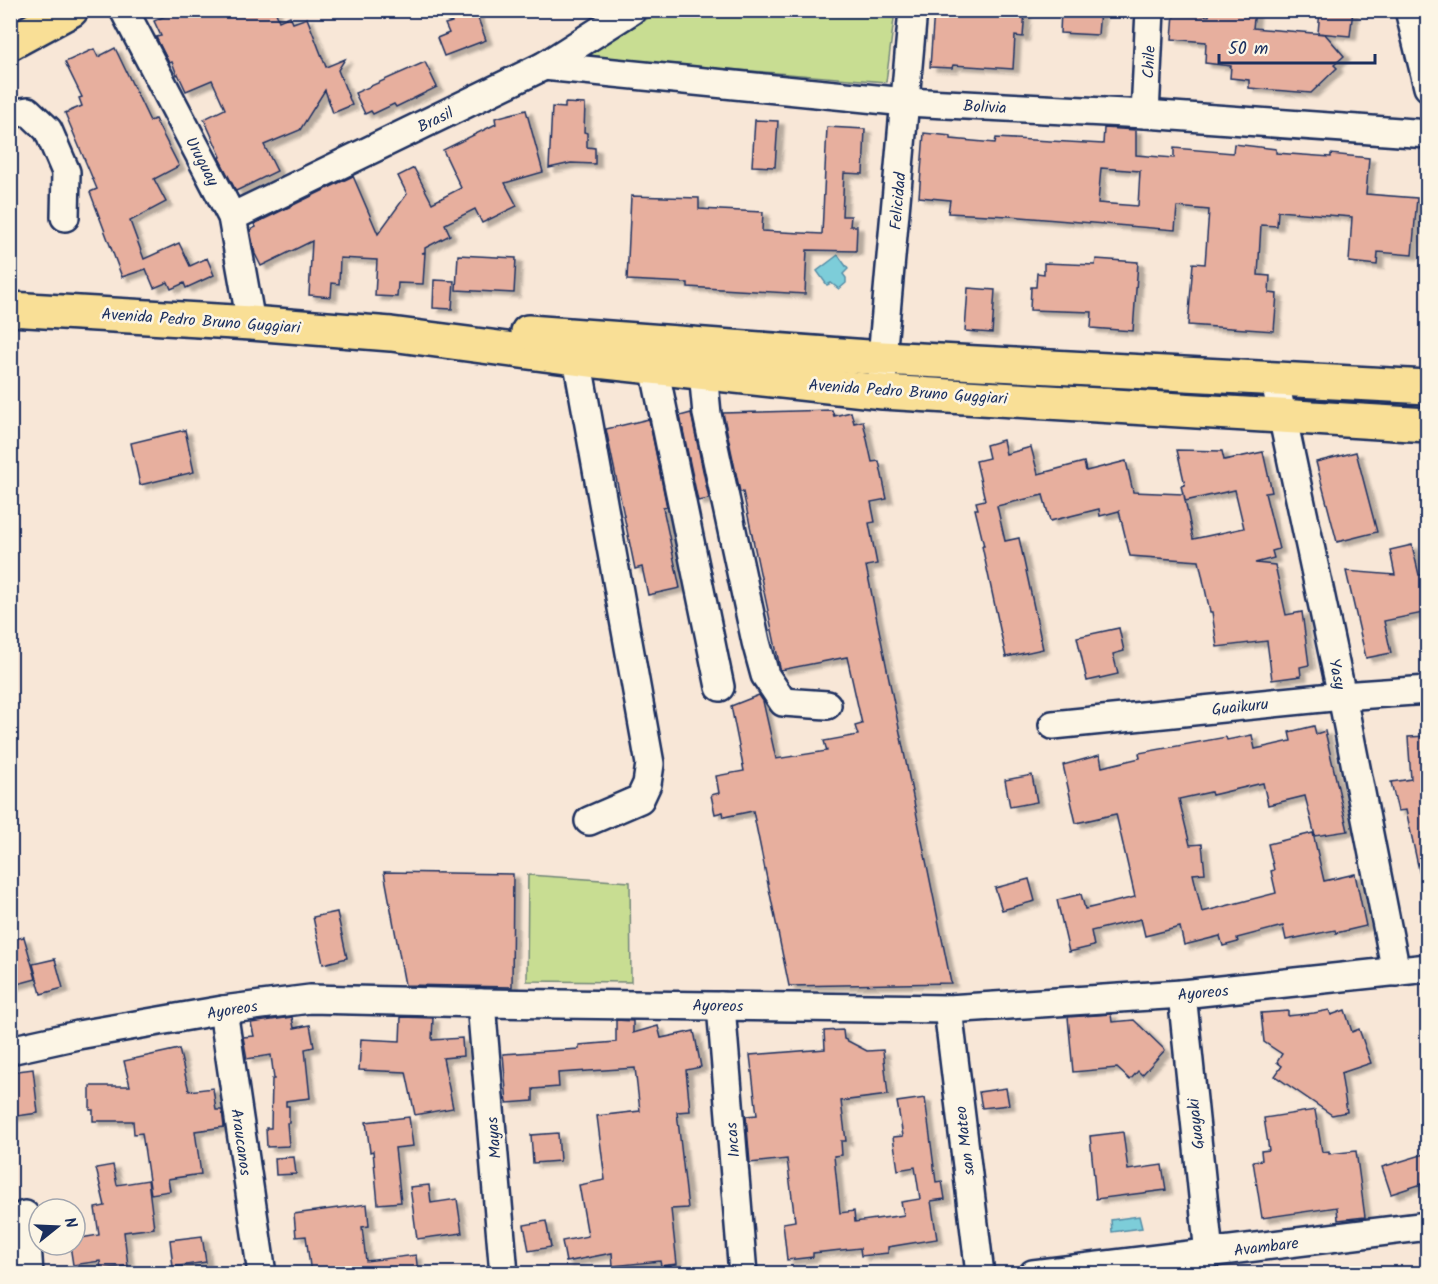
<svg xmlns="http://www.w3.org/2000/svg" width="1438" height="1284" font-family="Kalam,sans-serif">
  <defs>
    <filter id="shadow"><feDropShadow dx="6" dy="4" stdDeviation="1.5" flood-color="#0004"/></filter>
  </defs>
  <rect width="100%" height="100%" fill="#f8e7d7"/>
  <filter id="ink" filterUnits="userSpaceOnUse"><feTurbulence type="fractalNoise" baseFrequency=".0167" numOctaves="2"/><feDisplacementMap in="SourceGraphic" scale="12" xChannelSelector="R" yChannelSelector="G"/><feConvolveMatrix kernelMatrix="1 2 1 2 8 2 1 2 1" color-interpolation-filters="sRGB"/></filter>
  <g filter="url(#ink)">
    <!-- green -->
    <g fill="#c8dd92" stroke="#728678" stroke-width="1.5">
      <polygon points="660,11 895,11 886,82 593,58 591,52"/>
      <polygon points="907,373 1264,394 1266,400 908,379"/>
      <polygon points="1298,396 1427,402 1427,414 1299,402"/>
      <polygon points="528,875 630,882 631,982 527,981"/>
    </g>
    <!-- water -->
    <g fill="#7dcdd9" stroke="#568ea8" stroke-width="1.5">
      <polygon points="838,255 848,269 843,274 846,278 846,283 839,289 831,283 827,285 817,271"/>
      <polygon points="1139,1216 1142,1228 1112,1232 1111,1220"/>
    </g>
    <!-- building -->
    <g fill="#e7af9e" stroke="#1b2f5e" stroke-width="1.5" fill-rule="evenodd" filter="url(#shadow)">
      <polygon points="178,10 275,10 279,21 290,16 293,23 307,18 326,67 345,59 338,70 352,105 333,113 325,90 300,130 264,145 277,171 236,191 219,158 221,157 204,119 225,109 212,80 186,91 178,74 177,75 172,62 169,63 156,37 161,36 154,21"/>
      <polygon points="448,10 475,10 486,40 444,56 437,38 449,33 445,24 452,22"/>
      <polygon points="934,10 1025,10 1023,37 1015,36 1013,69 953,65 952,68 930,67"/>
      <polygon points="1061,10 1100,10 1098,35 1060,33"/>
      <polygon points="1210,10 1255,10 1253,28 1325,34 1344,56 1334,65 1337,68 1311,93 1249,88 1249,80 1230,78 1231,66 1205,63 1206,42 1172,39 1174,13 1209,16"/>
      <polygon points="1320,10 1353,10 1350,36 1318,33"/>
      <polygon points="115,48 150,121 155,119 179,166 154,179 166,202 130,221 144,259 179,243 190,266 207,258 214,275 186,288 184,283 171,289 168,282 154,288 146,269 122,277 90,192 97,189 65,113 82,106 79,98 82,97 65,62 94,49 98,57"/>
      <polygon points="425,62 437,87 396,107 394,104 373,114 371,111 365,114 355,93"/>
      <polygon points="565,103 585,104 584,132 587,133 587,147 595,148 595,164 571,163 549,168 552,107 565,108"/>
      <polygon points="526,110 543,172 505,183 517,206 482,223 475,209 445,224 450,235 425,248 425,252 422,253 425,253 423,284 398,283 397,297 375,296 377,260 340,258 339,284 332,283 331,297 309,295 312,241 261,266 255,254 250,230 256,227 254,224 353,176 378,234 407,194 398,176 414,168 432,203 461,188 443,150 496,124 495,118"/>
      <polygon points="755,120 778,121 775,167 752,166"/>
      <polygon points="827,127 865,129 863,174 844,173 842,216 851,216 850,226 857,226 856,251 807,250 805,294 688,287 688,283 627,280 631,196 699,198 699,209 763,212 762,231 822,234"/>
      <path d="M1104 128 1136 130V155L1174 158V148L1233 153 1234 144 1276 149V153L1331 157V154L1369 158 1366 194 1417 198 1412 255 1378 252 1377 265 1349 262 1352 217 1278 211 1277 226 1261 225 1258 275 1270 276 1269 293 1277 294 1274 331 1188 325 1193 263 1205 264 1209 210 1177 207 1175 230 1009 216 948 213 950 200 919 197 924 133 951 136V139L995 143 996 138 1103 144ZM1101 168 1140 171 1138 206 1098 203Z"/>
      <polygon points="458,255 516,258 514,293 456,290"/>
      <polygon points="1096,259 1138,262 1133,331 1091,328 1092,312 1030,310 1031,287 1036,287 1037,273 1044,274 1044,263 1095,265"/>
      <polygon points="434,280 454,281 452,309 433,308"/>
      <polygon points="968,288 995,290 992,333 965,331"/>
      <polygon points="832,410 834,416 851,412 854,423 863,421 872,462 879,461 887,499 871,502 875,522 869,523 877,564 866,566 951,983 789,986 753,811 724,817 723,812 715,814 711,795 719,793 716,776 744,771 731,706 759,695 763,701 776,759 827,751 824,741 858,735 855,726 862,724 847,657 781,670 780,668 743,492 740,492 723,413"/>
      <polygon points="691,413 709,499 698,501 680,416"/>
      <polygon points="649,419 667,507 663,508 680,588 648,595 642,567 635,569 606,429"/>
      <polygon points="185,430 194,472 140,485 131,443"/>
      <path d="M1003 440 1006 454 1031 447 1038 474 1084 462 1086 471 1126 461 1133 492 1183 494 1181 486 1185 485 1177 450 1222 451 1224 460 1263 452 1272 492 1265 493 1279 549 1272 551 1274 558 1255 563 1275 565 1286 615 1302 612 1309 665 1300 667 1301 676 1272 680 1267 641 1217 647 1212 612H1210L1199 561 1130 556 1119 511 1100 516 1099 509 1050 521 1043 495 997 506 1005 541 1019 538 1043 649 1006 657 982 546H984L975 509H978L976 502 985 500 976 461 989 458 986 445ZM1235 490 1244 528 1193 539 1184 495 1185 501Z"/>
      <polygon points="1356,452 1377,532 1337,542 1316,462"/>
      <polygon points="1412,545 1419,575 1428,575 1428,612 1384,621 1391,653 1366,658 1346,571 1395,575 1390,550"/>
      <polygon points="1119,628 1124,651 1113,654 1118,674 1087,681 1077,637"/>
      <polygon points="1314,726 1316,734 1325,731 1348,831 1315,836 1305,796 1268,805 1263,783 1212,795 1211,792 1179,799 1190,845 1202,844 1205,873 1193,874 1202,912 1276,893 1271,871 1274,870 1268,844 1313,833 1324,881 1355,874 1366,926 1336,933 1335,930 1286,940 1283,926 1237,938 1238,942 1223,946 1220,936 1184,945 1180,927 1145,936 1141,919 1091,931 1094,946 1069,952 1057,900 1081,894 1085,909 1135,897 1116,814 1076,823 1063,765 1100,755 1102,767 1140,758 1139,753 1226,737 1227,740 1252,735 1255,749 1291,741 1289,732"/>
      <polygon points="1428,736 1428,875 1420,875 1406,810 1398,811 1391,782 1411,779 1408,737"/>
      <polygon points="1032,775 1037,802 1010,807 1005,780"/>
      <polygon points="384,872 513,874 512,987 405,985"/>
      <polygon points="1029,879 1035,901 1002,910 995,888"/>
      <polygon points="337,912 347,958 323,964 313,917"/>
      <polygon points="24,937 36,979 10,986 10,940"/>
      <polygon points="55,959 63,988 41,994 33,964"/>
      <polygon points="1329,1010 1331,1015 1345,1010 1352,1032 1359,1029 1371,1063 1341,1073 1347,1112 1332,1115 1275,1076 1282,1066 1277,1062 1282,1054 1264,1042 1261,1013 1288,1011 1288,1016 1314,1013"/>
      <polygon points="1111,1014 1112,1022 1134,1020 1165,1050 1142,1075 1138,1071 1130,1080 1117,1068 1073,1072 1068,1017"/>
      <polygon points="292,1017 294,1028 310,1025 314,1047 305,1049 310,1098 286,1101 286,1106 289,1106 289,1123 287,1123 289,1146 267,1147 266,1128 271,1128 272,1079 274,1079 271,1055 247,1059 243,1037 254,1036 251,1023"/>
      <polygon points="401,1017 433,1018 432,1040 462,1038 463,1056 443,1058 453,1108 415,1115 406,1072 359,1070 361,1039 400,1041"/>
      <polygon points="616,1020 633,1021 633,1033 658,1026 661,1038 694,1031 701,1067 686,1070 690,1111 677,1112 688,1208 671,1209 677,1264 661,1266 660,1261 613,1266 612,1253 566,1262 562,1241 588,1236 579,1185 605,1180 597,1116 640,1111 635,1068 558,1073 559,1087 533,1089 533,1101 507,1103 503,1054 579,1049 579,1045 616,1042"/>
      <polygon points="843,1030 844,1039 867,1051 883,1050 888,1095 841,1101 846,1141 841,1141 842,1155 834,1156 840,1213 854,1211 855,1222 904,1215 901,1202 920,1199 915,1167 898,1170 893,1137 903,1136 897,1102 925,1098 936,1182 942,1181 945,1199 931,1201 937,1239 888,1247 888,1253 861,1256 860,1248 813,1253 813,1257 787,1260 783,1223 795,1221 787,1159 750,1163 746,1116 757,1115 750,1055 825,1049 824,1031"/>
      <polygon points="179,1049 189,1091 213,1088 216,1110 222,1110 224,1127 195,1131 201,1174 168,1179 170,1191 151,1194 142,1133 134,1134 133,1121 93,1121 93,1110 90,1110 90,1086 130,1086 124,1061"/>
      <polygon points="33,1069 38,1113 10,1117 10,1072"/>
      <polygon points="1006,1088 1009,1105 982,1108 979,1092"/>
      <polygon points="1315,1110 1322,1152 1329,1151 1329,1154 1356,1151 1365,1217 1338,1220 1337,1207 1262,1218 1253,1161 1262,1160 1261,1151 1269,1150 1264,1118"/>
      <polygon points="409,1117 413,1146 395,1148 401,1202 378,1204 373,1151 370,1152 366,1122"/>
      <polygon points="1123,1132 1128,1170 1162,1165 1166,1190 1096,1199 1090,1136"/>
      <polygon points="558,1133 560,1161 533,1163 531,1135"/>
      <polygon points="1428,1153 1428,1182 1391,1194 1382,1167"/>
      <polygon points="294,1157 296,1174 276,1175 275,1158"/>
      <polygon points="113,1165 117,1185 148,1180 154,1228 124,1232 128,1266 101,1269 100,1261 73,1265 70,1245 75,1245 75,1239 99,1235 95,1208 105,1206 96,1168"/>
      <polygon points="429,1185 431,1203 457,1199 462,1233 417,1239 410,1187"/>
      <polygon points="367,1204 369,1226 362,1227 366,1261 416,1255 418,1274 311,1274 306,1236 296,1237 294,1214"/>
      <polygon points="546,1221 551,1247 529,1251 524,1225"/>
      <polygon points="202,1236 206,1262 173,1267 170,1240"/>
    </g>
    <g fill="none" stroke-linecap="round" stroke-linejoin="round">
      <defs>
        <g id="minor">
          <polyline points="124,10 232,217 251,323"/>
          <polyline points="1409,10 1428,87"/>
          <polyline points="544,66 906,102 1145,114 1428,134"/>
          <polyline points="10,114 28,111 48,130 66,172 65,217"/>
          <polyline points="1145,114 1150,10"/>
          <polyline points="232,217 544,66 632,10"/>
          <polyline points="577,358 650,764 647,784 640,799 589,821"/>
          <polyline points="654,367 720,687"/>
          <polyline points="703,372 707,414 756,642 765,675 783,702 827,705"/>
          <polyline points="1274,377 1342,696 1396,972"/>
          <polyline points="883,392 882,358 913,10"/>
          <polyline points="1053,725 1342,696 1428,690"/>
          <polyline points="1182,994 1209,1254"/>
          <polyline points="481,1003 504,1274"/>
          <polyline points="721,1006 743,1274"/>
          <polyline points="948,1009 980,1274"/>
          <polyline points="223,1010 262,1274"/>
          <polyline points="10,1050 78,1035 223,1010 310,999 481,1003 948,1009 1182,994 1428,968"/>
          <polyline points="25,1215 29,1274"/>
          <polyline points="1033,1274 1428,1226"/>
        </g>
        <g id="major">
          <polyline points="10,43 71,10"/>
          <polyline points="10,309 251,323 391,334 597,361 883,392 1428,425"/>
          <polyline points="528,332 882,358 1428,387"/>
        </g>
      </defs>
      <!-- minor casing -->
      <use href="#minor" stroke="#1b2f5e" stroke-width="32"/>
      <!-- major casing -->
      <use href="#major" stroke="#1b2f5e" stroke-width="38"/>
      <!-- minor -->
      <use href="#minor" stroke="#fcf5e5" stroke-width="27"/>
      <!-- major -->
      <use href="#major" stroke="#f9df96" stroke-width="33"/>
    </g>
  </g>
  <g text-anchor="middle" stroke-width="5" stroke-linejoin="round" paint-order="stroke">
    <!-- street labels -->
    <g font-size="16" fill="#1b2f5e" stroke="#fcf5e5">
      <text transform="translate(1148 62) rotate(-87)" y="6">Chile</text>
      <text transform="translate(985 106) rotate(3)" y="6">Bolivia</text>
      <text transform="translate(435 119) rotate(-26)" y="6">Brasil</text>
      <text transform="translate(203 161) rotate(62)" y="6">Uruguay</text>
      <text transform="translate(897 201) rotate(-85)" y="6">Felicidad</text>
      <text transform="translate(201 320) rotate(4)" y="6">Avenida Pedro Bruno Guggiari</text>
      <text transform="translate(908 391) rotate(4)" y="6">Avenida Pedro Bruno Guggiari</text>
      <text transform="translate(1338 674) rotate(78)" y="6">Yasy</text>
      <text transform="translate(1240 706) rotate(-6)" y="6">Guaikuru</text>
      <text transform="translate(1203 992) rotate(-5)" y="6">Ayoreos</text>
      <text transform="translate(718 1005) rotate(1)" y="6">Ayoreos</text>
      <text transform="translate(232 1009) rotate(-9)" y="6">Ayoreos</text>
      <text transform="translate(1195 1124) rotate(-96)" y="6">Guayaki</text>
      <text transform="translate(493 1138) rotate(-95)" y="6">Mayas</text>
      <text transform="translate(732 1140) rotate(-95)" y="6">Incas</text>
      <text transform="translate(964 1141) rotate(-97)" y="6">san Mateo</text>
      <text transform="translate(242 1142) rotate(82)" y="6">Araucanos</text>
      <text transform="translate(1266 1246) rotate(-7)" y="6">Avambare</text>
    </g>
  </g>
  <!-- margin -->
  <rect width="1438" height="1284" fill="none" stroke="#fcf5e5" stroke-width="36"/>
  <rect x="18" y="18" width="1402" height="1248" fill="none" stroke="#1b2f5e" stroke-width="2" filter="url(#ink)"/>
  <!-- north arrow -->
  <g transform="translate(57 1227) rotate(72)"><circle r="28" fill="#fcf5e5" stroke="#a2a6af" stroke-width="1.5"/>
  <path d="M0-4.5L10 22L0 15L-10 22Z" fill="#1b2f5e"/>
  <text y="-9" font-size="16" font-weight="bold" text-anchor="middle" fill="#1b2f5e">N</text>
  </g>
  <!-- scale -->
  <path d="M1219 54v9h156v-9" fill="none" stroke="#1b2f5e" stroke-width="3"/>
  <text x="1228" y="54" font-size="18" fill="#1b2f5e" stroke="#fcf5e5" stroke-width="4.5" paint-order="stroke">50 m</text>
</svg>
